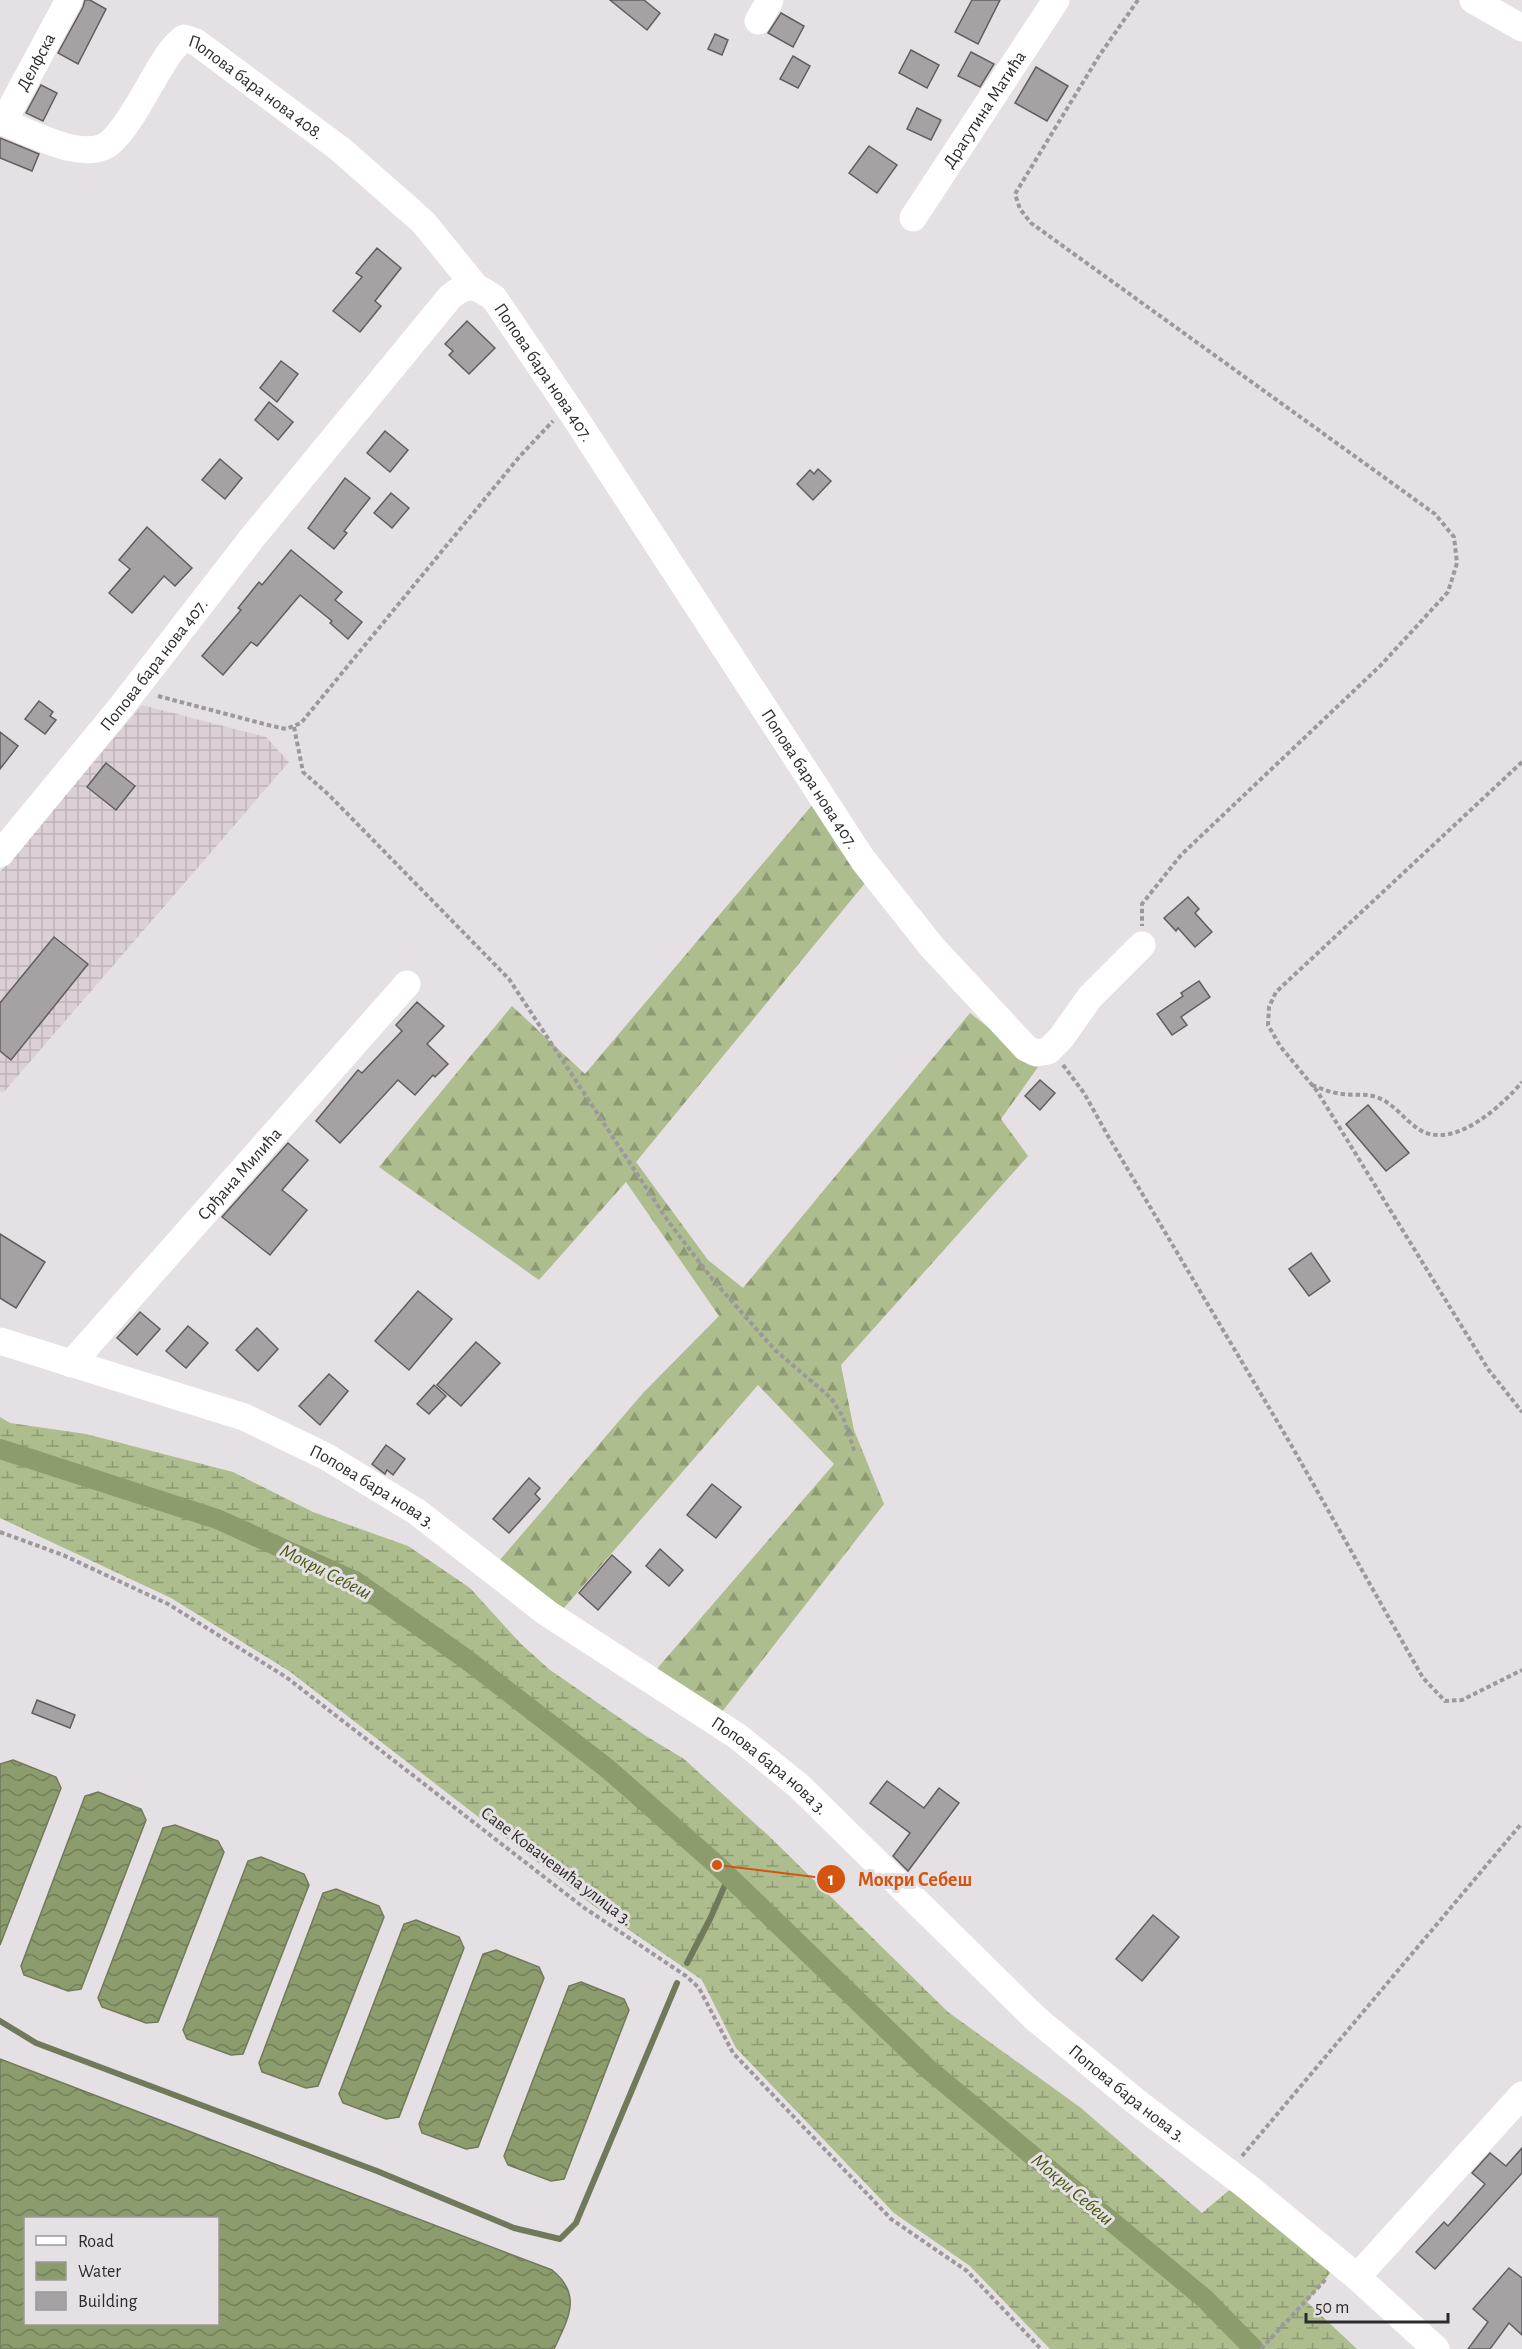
<svg xmlns="http://www.w3.org/2000/svg" width="1522" height="2349" font-family="'Alegreya Sans',sans-serif">
  <defs>
    <pattern id="industrial-grid" width="8" height="8" patternUnits="userSpaceOnUse" patternTransform="scale(1.5)"><rect width="8" height="8" fill="#dcd0d7"/><path d="M0 4h8M4 0v8" fill="none" stroke="#bdb3b9"/></pattern>
    <pattern id="forest-firs" width="22" height="20" patternUnits="userSpaceOnUse" patternTransform="scale(1.5)"><rect width="22" height="20" fill="#adbd8d"/><path d="M5 1l3.5 6h-7zM16 11l3.5 6h-7z" fill="#8d9a73"/></pattern>
    <pattern id="wetland-marsh" width="20" height="14" patternUnits="userSpaceOnUse" patternTransform="scale(1.5)"><rect width="20" height="14" fill="#adbd8d"/><path d="M1 5h8M5 5V1M11 12h8M15 12V8" fill="none" stroke="#8d9a73"/></pattern>
    <pattern id="water-waves" width="16" height="10" patternUnits="userSpaceOnUse" patternTransform="scale(1.5)"><rect width="16" height="10" fill="#8c9c6d"/><path d="M0 5q4-4 8 0t8 0" fill="none" stroke="#737f5a"/></pattern>
  </defs>
  <rect width="100%" height="100%" fill="#e5e0e3"/>
  <!-- industrial -->
  <polygon fill="url(#industrial-grid)" points="142,705 266,737 289,762 3,1093 0,1091 0,872"/>
  <!-- forest -->
  <polygon fill="url(#forest-firs)" points="813,804 866,882 636,1162 708,1260 743,1288 970,1013 1038,1067 1001,1119 1028,1156 841,1365 854,1430 884,1504 718,1717 655,1671 834,1464 758,1385 563,1609 499,1561 643,1393 719,1316 626,1182 539,1280 379,1167 512,1006 585,1074"/>
  <!-- wetland -->
  <polygon fill="url(#wetland-marsh)" points="0,1417 10,1423 86,1434 233,1472 313,1512 408,1546 470,1588 520,1643 550,1670 646,1736 684,1759 771,1838 948,2012 1081,2108 1202,2213 1240,2181 1339,2262 1307,2302 1357,2349 1050,2349 970,2266 894,2213 736,2048 702,1980 594,1906 289,1671 171,1598 0,1518"/>
  <!-- water -->
  <g fill="url(#water-waves)" stroke="#707a5a" stroke-width="1.5" fill-rule="evenodd">
    <polygon points="13,1760 56,1777 61,1788 0,1945 0,1764"/>
    <polygon points="98,1792 141,1809 146,1820 81,1989 68,1991 24,1975 21,1966 85,1796"/>
    <polygon points="175,1825 218,1841 224,1852 158,2022 146,2023 102,2007 98,1998 163,1828"/>
    <polygon points="261,1857 304,1874 309,1885 243,2054 231,2055 187,2039 183,2030 248,1861"/>
    <polygon points="336,1889 379,1906 384,1917 318,2086 306,2088 262,2072 259,2063 323,1893"/>
    <polygon points="416,1920 459,1937 464,1948 399,2117 386,2119 343,2103 339,2094 404,1924"/>
    <polygon points="496,1950 539,1967 544,1978 478,2147 466,2149 422,2133 419,2124 483,1954"/>
    <polygon points="581,1982 624,1999 629,2010 564,2179 551,2181 508,2165 504,2156 569,1986"/>
    <path d="M0 2059 552 2270C583 2295 568 2319 554 2349H0ZM26 2218H218V2324H26Z"/>
  </g>
  <g fill="none" stroke-linecap="round" stroke-linejoin="round">
    <!-- stream -->
    <g stroke="#707a5a" stroke-width="6">
      <polyline points="687,1963 710,1919 729,1876"/>
      <polyline points="0,2021 36,2043 377,2171 514,2228 560,2239 576,2223 677,1983"/>
    </g>
    <!-- canal -->
    <polyline stroke="#8c9c6d" stroke-width="20" points="0,1449 217,1519 355,1581 466,1659 608,1769 717,1865 927,2068 1205,2299 1254,2349"/>
  </g>
  <!-- building -->
  <g fill="#a6a2a4" stroke="#625e60" stroke-width="1.5">
    <polygon points="85,0 90,0 106,9 78,64 58,53 83,7"/>
    <polygon points="610,0 644,0 660,13 647,30"/>
    <polygon points="972,0 1000,0 978,44 955,32"/>
    <polygon points="781,13 804,26 793,47 768,33"/>
    <polygon points="715,34 728,40 722,55 708,49"/>
    <polygon points="911,50 939,65 927,88 899,73"/>
    <polygon points="971,52 994,64 980,87 958,76"/>
    <polygon points="793,56 810,66 798,88 780,79"/>
    <polygon points="1036,67 1068,86 1047,121 1015,103"/>
    <polygon points="41,85 57,93 43,121 26,113"/>
    <polygon points="917,108 941,120 931,140 907,129"/>
    <polygon points="0,138 39,154 32,171 0,158"/>
    <polygon points="869,146 897,165 877,193 849,173"/>
    <polygon points="377,248 401,268 375,301 381,306 360,332 333,311 362,277 356,273"/>
    <polygon points="467,321 495,348 469,374 449,355 453,351 445,344"/>
    <polygon points="281,361 298,374 277,402 260,388"/>
    <polygon points="269,402 293,422 278,440 255,420"/>
    <polygon points="385,431 408,450 390,472 367,453"/>
    <polygon points="220,459 242,478 225,499 202,480"/>
    <polygon points="818,469 831,481 813,500 797,484 810,470 814,474"/>
    <polygon points="345,478 370,498 344,531 347,533 334,549 308,528"/>
    <polygon points="391,493 409,508 392,528 374,513"/>
    <polygon points="147,527 192,568 175,586 164,576 132,613 109,593 130,569 119,560"/>
    <polygon points="291,550 342,592 335,600 362,622 348,639 330,623 332,621 300,595 257,646 251,642 223,675 202,656 241,610 238,608 259,582 262,585"/>
    <polygon points="39,701 53,712 50,716 56,720 45,734 25,719"/>
    <polygon points="0,732 18,746 0,769"/>
    <polygon points="106,763 135,786 116,810 87,787"/>
    <polygon points="1188,897 1199,909 1195,913 1212,932 1195,947 1178,928 1176,931 1164,918"/>
    <polygon points="54,937 88,964 11,1060 0,1051 0,1003"/>
    <polygon points="1199,981 1210,997 1181,1017 1187,1025 1172,1035 1157,1014 1183,996 1181,993"/>
    <polygon points="417,1002 444,1026 427,1044 448,1064 435,1077 433,1075 415,1095 398,1080 340,1143 316,1121 358,1070 362,1073 402,1031 396,1025"/>
    <polygon points="1040,1080 1055,1093 1040,1110 1025,1096"/>
    <polygon points="1368,1105 1409,1153 1386,1171 1346,1124"/>
    <polygon points="288,1143 308,1160 282,1190 307,1210 270,1255 222,1217"/>
    <polygon points="0,1234 45,1262 16,1308 0,1298"/>
    <polygon points="1311,1253 1330,1281 1309,1296 1289,1269"/>
    <polygon points="418,1291 452,1319 409,1370 375,1341"/>
    <polygon points="140,1312 160,1329 137,1355 117,1338"/>
    <polygon points="188,1326 208,1343 186,1368 166,1351"/>
    <polygon points="257,1328 278,1349 258,1371 236,1350"/>
    <polygon points="476,1342 500,1363 461,1406 437,1385"/>
    <polygon points="329,1374 348,1391 320,1425 299,1406"/>
    <polygon points="434,1385 446,1396 429,1414 417,1404"/>
    <polygon points="386,1445 405,1459 393,1475 387,1470 385,1474 372,1464"/>
    <polygon points="529,1478 540,1488 535,1494 540,1499 509,1533 493,1519"/>
    <polygon points="712,1484 741,1507 716,1538 687,1515"/>
    <polygon points="660,1549 683,1570 669,1586 646,1566"/>
    <polygon points="612,1555 631,1572 598,1610 579,1593"/>
    <polygon points="37,1700 75,1715 70,1728 32,1713"/>
    <polygon points="887,1781 924,1808 939,1788 959,1803 908,1871 893,1856 910,1833 870,1803"/>
    <polygon points="1153,1915 1179,1937 1142,1981 1116,1959"/>
    <polygon points="1522,2148 1522,2173 1435,2269 1416,2252 1444,2222 1448,2226 1485,2184 1472,2173 1490,2153 1506,2166"/>
    <polygon points="1509,2268 1522,2278 1522,2335 1509,2323 1490,2349 1468,2349 1488,2322 1473,2309"/>
  </g>
  <g fill="none" stroke-linecap="round" stroke-linejoin="round">
    <!-- path -->
    <g stroke="#9c989b" stroke-width="4" stroke-dasharray="4.5 3" stroke-linecap="butt">
      <polyline points="1138,0 1099,56 1015,194 1020,209 1031,223 1435,514 1454,537 1457,563 1448,592 1381,665 1181,855 1142,904 1142,926"/>
      <polyline points="158,696 268,725 286,729 301,723 520,456 553,421"/>
      <polyline points="294,727 303,772 329,795 509,979 668,1221 713,1280 775,1350 831,1398 843,1417 855,1453"/>
      <polyline points="1522,762 1276,992 1269,1007 1268,1025 1280,1046 1317,1091 1488,1369 1522,1412"/>
      <polyline points="1063,1065 1084,1093 1108,1136 1290,1443 1423,1678 1445,1701 1462,1700 1522,1670"/>
      <path d="M1312 1085C1322 1089 1332 1093 1343 1094 1354 1096 1365 1093 1376 1097 1393 1102 1405 1121 1420 1130 1454 1150 1502 1106 1522 1082"/>
      <polyline points="0,1532 63,1555 168,1604 286,1677 583,1907 686,1976 699,1988 733,2053 891,2219 967,2271 1041,2349"/>
      <polyline points="1242,2156 1522,1823"/>
      <polyline points="1261,2349 1326,2279"/>
    </g>
    <!-- minor -->
    <g stroke="#fff" stroke-width="27">
      <polyline points="1473,0 1522,28"/>
      <polyline points="758,21 770,0"/>
      <path id="s1" d="M0 121C28 131 87 166 112 141 127 126 141 101 151 83 161 67 169 49 184 38L196 42 340 149 406 207 424 223 475 286"/>
      <path id="s2" d="M1 121 6 117 69 0"/>
      <path id="s3" d="M913 218 1056 0"/>
      <path id="s4" d="M0 854 121 707 252 538 450 297C468 282 475 285 494 298L574 416 863 860 932 947 1026 1048 1036 1053 1048 1051 1061 1038 1090 997 1142 945"/>
      <path id="s5" d="M0 1341 244 1417 327 1457 417 1512 547 1613 737 1736 799 1786 1035 2018 1134 2100 1249 2188 1357 2277 1436 2349"/>
      <path id="s6" d="M71 1364 407 984"/>
      <polyline points="1357,2277 1522,2095"/>
    </g>
  </g>
  <g text-anchor="middle" stroke-width="6" stroke-linejoin="round" paint-order="stroke">
    <!-- street labels -->
    <g font-size="18" fill="#2d2b2c" stroke="#e5e0e3">
      <text dy="6" stroke="none"><textPath href="#s2" startOffset="69">Делфска</textPath></text>
      <text dy="6" stroke="none"><textPath href="#s1" startOffset="333">Попова бара нова 408.</textPath></text>
      <text dy="6" stroke="none"><textPath href="#s3" startOffset="130">Драгутина Матића</textPath></text>
      <text dy="6" stroke="none"><textPath href="#s4" startOffset="855">Попова бара нова 407.</textPath></text>
      <text dy="6" stroke="none"><textPath href="#s4" startOffset="244">Попова бара нова 407.</textPath></text>
      <text dy="6" stroke="none"><textPath href="#s4" startOffset="1341">Попова бара нова 407.</textPath></text>
      <text dy="6" stroke="none"><textPath href="#s6" startOffset="254">Срђана Милића</textPath></text>
      <text dy="6" stroke="none"><textPath href="#s5" startOffset="402">Попова бара нова 3.</textPath></text>
      <text dy="6" stroke="none"><textPath href="#s5" startOffset="888">Попова бара нова 3.</textPath></text>
      <text transform="translate(557 1866) rotate(37)" y="6">Саве Ковачевића улица 3.</text>
      <text dy="6" stroke="none"><textPath href="#s5" startOffset="1374">Попова бара нова 3.</textPath></text>
    </g>
    <!-- water labels -->
    <g font-size="20" font-style="italic" fill="#485a11" stroke="#e5e0e3">
      <text transform="translate(326 1571) rotate(27)" y="7">Мокри Себеш</text>
      <text transform="translate(1073 2189) rotate(40)" y="7">Мокри Себеш</text>
    </g>
  </g>
  <!-- callouts -->
  <path fill="none" stroke="#d5540f" stroke-width="2" d="M717 1865L831 1879"/>
  <g fill="#d5540f" stroke="#e5e0e3" stroke-width="2">
    <circle cx="717" cy="1865" r="6"/>
    <circle cx="831" cy="1879" r="15"/>
  </g>
  <g font-size="18" text-anchor="middle" font-weight="bold" fill="#fff">
    <text x="831" y="1885">1</text>
  </g>
  <g font-size="20" text-anchor="middle" font-weight="bold" fill="#d5540f" stroke="#e5e0e3" stroke-width="6" stroke-linejoin="round" paint-order="stroke">
    <text x="915" y="1886">Мокри Себеш</text>
  </g>
  <!-- legend -->
  <rect x="24" y="2217" width="195" height="108" fill="#e5e0e3" stroke="#9b989a" stroke-width="1.5"/>
  <rect x="36" y="2236" width="30" height="9" fill="#ffffff" stroke="#9b989a" stroke-width="1.5"/>
  <text x="78" y="2247" font-size="18" fill="#2d2b2c">Road</text>
  <rect x="36" y="2262" width="30" height="18" fill="url(#water-waves)" stroke="#9b989a" stroke-width="1.5"/>
  <text x="78" y="2277" font-size="18" fill="#2d2b2c">Water</text>
  <rect x="36" y="2292" width="30" height="18" fill="#a6a2a4" stroke="#9b989a" stroke-width="1.5"/>
  <text x="78" y="2307" font-size="18" fill="#2d2b2c">Building</text>
  <!-- scale -->
  <path d="M1306 2313v9h142v-9" fill="none" stroke="#2d2b2c" stroke-width="3"/>
  <text x="1315" y="2313" font-size="18" fill="#2d2b2c" stroke="#e5e0e3" stroke-width="4.5" paint-order="stroke">50 m</text>
</svg>
